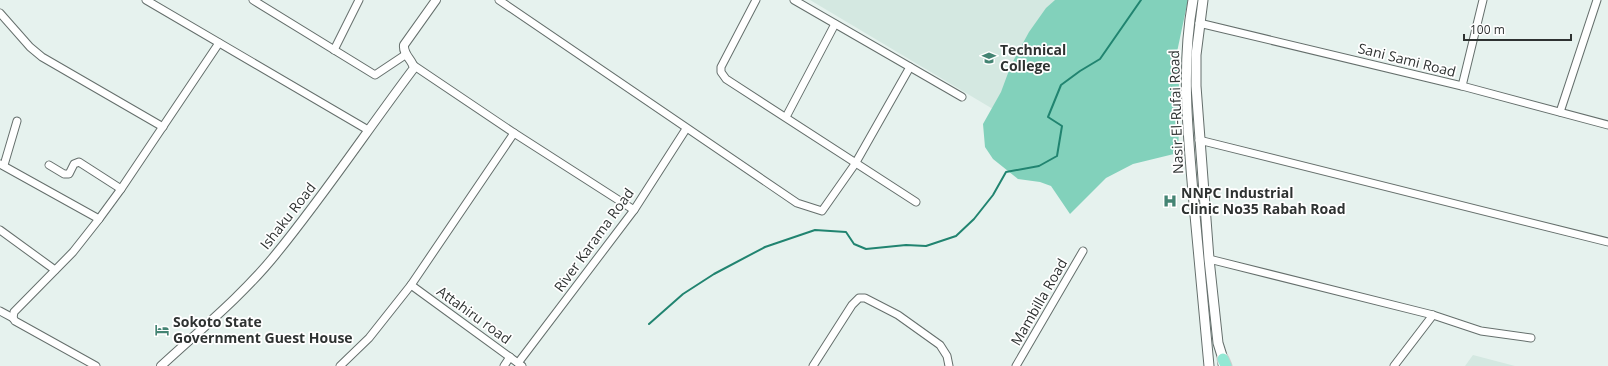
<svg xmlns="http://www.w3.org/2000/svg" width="1608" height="366" font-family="'Open Sans',sans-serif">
  <rect width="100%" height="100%" fill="#e6f2ee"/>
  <!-- built -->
  <g fill="#d4e8e1">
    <polygon points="810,0 1128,0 1033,133"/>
    <polygon points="1473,355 1515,366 1465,366"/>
  </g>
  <!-- green -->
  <polygon fill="#82d1bb" points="1055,0 1188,0 1177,52 1180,104 1178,153 1133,164 1106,178 1070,214 1051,186 1040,182 1018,179 993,159 985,147 983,124 1001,92 1011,65 1029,32 1046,8"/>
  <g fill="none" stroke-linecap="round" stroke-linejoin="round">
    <!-- stream -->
    <polyline stroke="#218470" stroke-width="2" points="649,324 683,294 714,274 765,247 815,230 846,232 854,244 866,249 906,245 926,246 956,236 974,219 993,195 1006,172 1039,166 1057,156 1062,126 1048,117 1061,85 1080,71 1100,59 1141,0"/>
    <defs>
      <g id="minor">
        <polyline points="146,0 368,130"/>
        <polyline points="253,0 375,75 405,55"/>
        <polyline points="499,0 797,203 822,211 855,164 910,67"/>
        <polyline points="756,0 721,67 721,72 726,79 916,202"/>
        <polyline points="794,0 962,97"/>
        <polyline points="0,13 30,47 42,57 163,127"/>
        <polyline points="1199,23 1462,86 1608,125"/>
        <polyline points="334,50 359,0"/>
        <polyline points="413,65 514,133 634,210"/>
        <polyline points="1462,86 1483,0"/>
        <polyline points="1560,112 1597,0"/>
        <polyline points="786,117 835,24"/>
        <polyline points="1199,140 1608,242"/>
        <polyline points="0,164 99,219"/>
        <polyline points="4,165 17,121"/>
        <polyline points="49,165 64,174 69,174 74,164 79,162 121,189"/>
        <polyline points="0,230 55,270"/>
        <polyline points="1209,259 1433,315 1481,331 1531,338"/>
        <polyline points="411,285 522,366"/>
        <polyline points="0,311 13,318"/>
        <polyline points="518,363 634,210 686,129"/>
        <polyline points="96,366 15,321 13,318 14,312 73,252 99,219 121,189 219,43"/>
        <polyline points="340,366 369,338 411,285 514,133"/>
        <polyline points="504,366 510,357"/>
        <polyline points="813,366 852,305 859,298 865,298 898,315 940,345 947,356 949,366"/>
        <polyline points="1016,366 1083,251"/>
        <polyline points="1394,366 1433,315"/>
      </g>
      <path id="tertiary" d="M161 366C200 330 243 295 276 254 325 194 368 129 414 68 412 59 403 55 404 45L436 0"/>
      <g id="secondary">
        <path d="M1193 0C1180 71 1189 144 1195 215 1200 265 1204 316 1209 366"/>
        <polyline points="1203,0 1196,55 1196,86 1209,259 1218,343 1223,359 1223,364"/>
      </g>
      <polyline id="primary" points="1223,359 1226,366"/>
    </defs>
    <!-- minor casing -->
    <use href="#minor" stroke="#656f6c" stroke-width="9"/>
    <!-- tertiary casing -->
    <use href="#tertiary" stroke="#656f6c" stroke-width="10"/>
    <!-- secondary casing -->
    <use href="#secondary" stroke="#656f6c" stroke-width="11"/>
    <!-- primary casing -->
    <use href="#primary" stroke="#cdcece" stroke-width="13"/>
    <!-- minor -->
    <use href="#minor" stroke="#fff" stroke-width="7"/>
    <!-- tertiary -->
    <use href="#tertiary" stroke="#fff" stroke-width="8"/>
    <!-- secondary -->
    <use href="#secondary" stroke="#fff" stroke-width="9"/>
    <!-- primary -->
    <use href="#primary" stroke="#93e8d4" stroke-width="11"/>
  </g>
  <!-- icons -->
  <defs>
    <symbol id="university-bare" viewBox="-9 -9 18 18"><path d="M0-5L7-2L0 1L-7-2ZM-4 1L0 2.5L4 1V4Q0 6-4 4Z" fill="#448473" stroke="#fff" stroke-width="2.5" paint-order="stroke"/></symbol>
    <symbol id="hospital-bare" viewBox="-9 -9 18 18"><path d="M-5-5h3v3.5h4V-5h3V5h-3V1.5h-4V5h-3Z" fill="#448473" stroke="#fff" stroke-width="2.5" paint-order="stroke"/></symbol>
    <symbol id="hotel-bare" viewBox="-9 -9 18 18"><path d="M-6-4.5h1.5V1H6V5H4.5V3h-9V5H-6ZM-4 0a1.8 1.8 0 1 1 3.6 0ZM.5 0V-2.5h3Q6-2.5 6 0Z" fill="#448473" stroke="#fff" stroke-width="2.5" paint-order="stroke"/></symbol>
  </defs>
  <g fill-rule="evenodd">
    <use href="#university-bare" x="979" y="48" width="20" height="20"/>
    <use href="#hospital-bare" x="1160" y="191" width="20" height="20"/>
    <use href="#hotel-bare" x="152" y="320" width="20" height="20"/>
  </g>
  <g text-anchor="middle" stroke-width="3.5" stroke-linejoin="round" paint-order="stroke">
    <!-- poi labels -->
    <g font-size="14" font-weight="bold" fill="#2e3231" stroke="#fff" text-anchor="start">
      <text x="1000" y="55">Technical<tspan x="1000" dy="16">College</tspan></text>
      <text x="1181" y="198">NNPC Industrial<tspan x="1181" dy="16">Clinic No35 Rabah Road</tspan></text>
      <text x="173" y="327">Sokoto State<tspan x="173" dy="16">Government Guest House</tspan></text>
    </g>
    <!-- street labels -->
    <g font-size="14" fill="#2e3231" stroke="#fff">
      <text transform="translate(1407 60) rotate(14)" y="5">Sani Sami Road</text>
      <text transform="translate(1176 112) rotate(-92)" y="5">Nasir El-Rufai Road</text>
      <text transform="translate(288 216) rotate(-52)" y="5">Ishaku Road</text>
      <text transform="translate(594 240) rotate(-54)" y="5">River Karama Road</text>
      <text transform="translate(1039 302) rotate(-60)" y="5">Mambilla Road</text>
      <text transform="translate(474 315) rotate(36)" y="5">Attahiru road</text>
    </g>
  </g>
  <!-- scale -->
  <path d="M1464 34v6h107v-6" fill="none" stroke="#2e3231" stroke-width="2"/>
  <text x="1470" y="34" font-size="12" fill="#2e3231" stroke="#ffffff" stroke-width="3" paint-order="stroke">100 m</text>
</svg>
